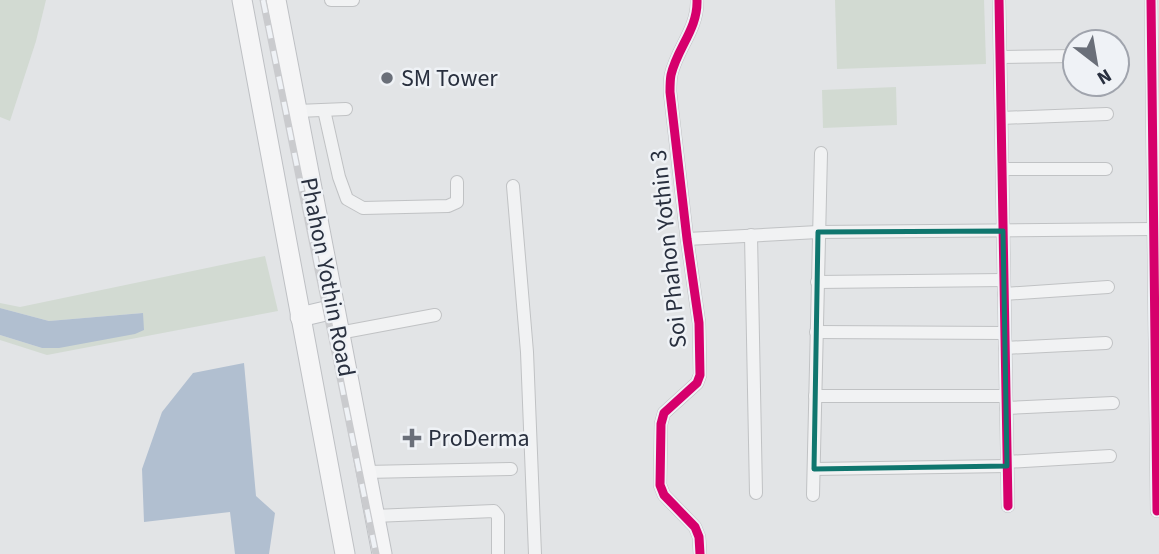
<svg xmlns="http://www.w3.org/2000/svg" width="1159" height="554" font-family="'Source Sans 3',sans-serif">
  <rect width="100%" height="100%" fill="#e2e4e6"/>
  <!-- green -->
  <g fill="#d2dad2">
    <polygon points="0,0 46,0 36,41 10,121 0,117"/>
    <polygon points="835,0 984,0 986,64 837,69"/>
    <polygon points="896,87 897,125 823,128 822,90"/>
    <polygon points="265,256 278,311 47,355 0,340 0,335 42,348 143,313 49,321 0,308 0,303 20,307"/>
  </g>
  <!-- water -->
  <g fill="#b1bfd0">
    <polygon points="0,308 49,321 143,313 144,330 135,334 59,348 42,348 0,335"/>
    <polygon points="244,363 256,496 275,513 269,554 235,554 230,512 144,522 142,469 162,412 193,373"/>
  </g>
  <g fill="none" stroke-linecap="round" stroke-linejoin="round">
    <defs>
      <g id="street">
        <polyline points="331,0 353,0"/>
        <path d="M697 0C698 29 677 48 671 75 670 80 670 87 670 92L687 239 699 323 700 375 697 383 664 413 661 424 660 485 664 495 695 527 699 537 700 554"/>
        <polyline points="999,0 1008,506"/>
        <polyline points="1151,0 1157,511"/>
        <polyline points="1000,57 1075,56"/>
        <polyline points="324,110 339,177 347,199 363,208 448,206 457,202 457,182"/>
        <polyline points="297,111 346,109"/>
        <polyline points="1001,118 1107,114"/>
        <polyline points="1002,169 1106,169"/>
        <polyline points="513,186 527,352 535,554"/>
        <polyline points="751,235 756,493"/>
        <polyline points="687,239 818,232 1154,229"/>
        <polyline points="817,282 1004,280"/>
        <polyline points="1004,294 1108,287"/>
        <polyline points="816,332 1005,333"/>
        <polyline points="339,333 435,315"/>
        <polyline points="1005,348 1106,343"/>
        <polyline points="815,396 1006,396"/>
        <polyline points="1006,408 1113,403"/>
        <polyline points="1007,462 1110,456"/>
        <polyline points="814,469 1007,466"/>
        <polyline points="365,472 511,469"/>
        <polyline points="813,495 821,153"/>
        <polyline points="374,516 494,511 498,516 498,554"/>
      </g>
      <g id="primary">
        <polyline points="242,0 345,554"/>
        <polyline points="276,0 382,554"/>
        <polyline points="300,317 334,309"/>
      </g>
    </defs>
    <!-- street casing -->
    <use href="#street" stroke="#c0c2c4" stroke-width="14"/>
    <!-- primary casing -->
    <use href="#primary" stroke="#bec0c4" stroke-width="21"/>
    <!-- street -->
    <use href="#street" stroke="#f1f2f3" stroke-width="12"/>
    <!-- primary -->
    <use href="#primary" stroke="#f5f5f6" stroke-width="19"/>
    <defs>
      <polyline id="rail" points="263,0 376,554"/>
    </defs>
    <!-- rail casing -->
    <use href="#rail" stroke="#cacbce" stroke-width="7"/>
    <!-- rail -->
    <use href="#rail" stroke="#eff2f6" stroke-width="4.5" stroke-dasharray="13" stroke-linecap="butt"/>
    <defs>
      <g id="cycleway">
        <path d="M697 0C698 29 677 48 671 75 670 80 670 87 670 92L687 239 699 323 700 375 697 383 664 413 661 424 660 485 664 495 695 527 699 537 700 554"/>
        <polyline points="999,0 1008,506"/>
        <polyline points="1151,0 1157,511"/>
      </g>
    </defs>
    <!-- cycleway casing -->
    <use href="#cycleway" stroke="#eff2f6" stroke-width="13"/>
    <!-- cycleway -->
    <use href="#cycleway" stroke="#d6006c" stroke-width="9"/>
  </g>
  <!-- marked area -->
  <path fill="none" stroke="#0f766e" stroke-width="5" stroke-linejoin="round" d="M1003 231 1007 466 814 469 818 232Z"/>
  <!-- markers -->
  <g fill="#6a6f79" stroke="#eff2f6" stroke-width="2.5">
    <circle cx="387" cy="78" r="7"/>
    <path d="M408.5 427.5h7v7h7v7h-7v7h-7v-7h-7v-7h7z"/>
  </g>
  <g text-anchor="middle" stroke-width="5" stroke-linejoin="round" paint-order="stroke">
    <!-- poi labels -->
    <g font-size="24" fill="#29303f" stroke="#eff2f6" text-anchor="start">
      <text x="401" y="86">SM Tower</text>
      <text x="428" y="446">ProDerma</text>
    </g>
    <!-- street labels -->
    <g font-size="24" fill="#29303f" stroke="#eff2f6">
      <text transform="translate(668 249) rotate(-96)" y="8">Soi Phahon Yothin 3</text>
      <text transform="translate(328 277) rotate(79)" y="8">Phahon Yothin Road</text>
    </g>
  </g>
  <!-- north arrow -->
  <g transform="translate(1096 63) rotate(149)"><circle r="33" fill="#eff2f6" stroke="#a0a4ad" stroke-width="2"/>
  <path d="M0-5L12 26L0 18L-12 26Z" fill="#6a6f79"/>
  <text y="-10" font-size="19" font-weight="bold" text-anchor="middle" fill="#29303f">N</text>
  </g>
</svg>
